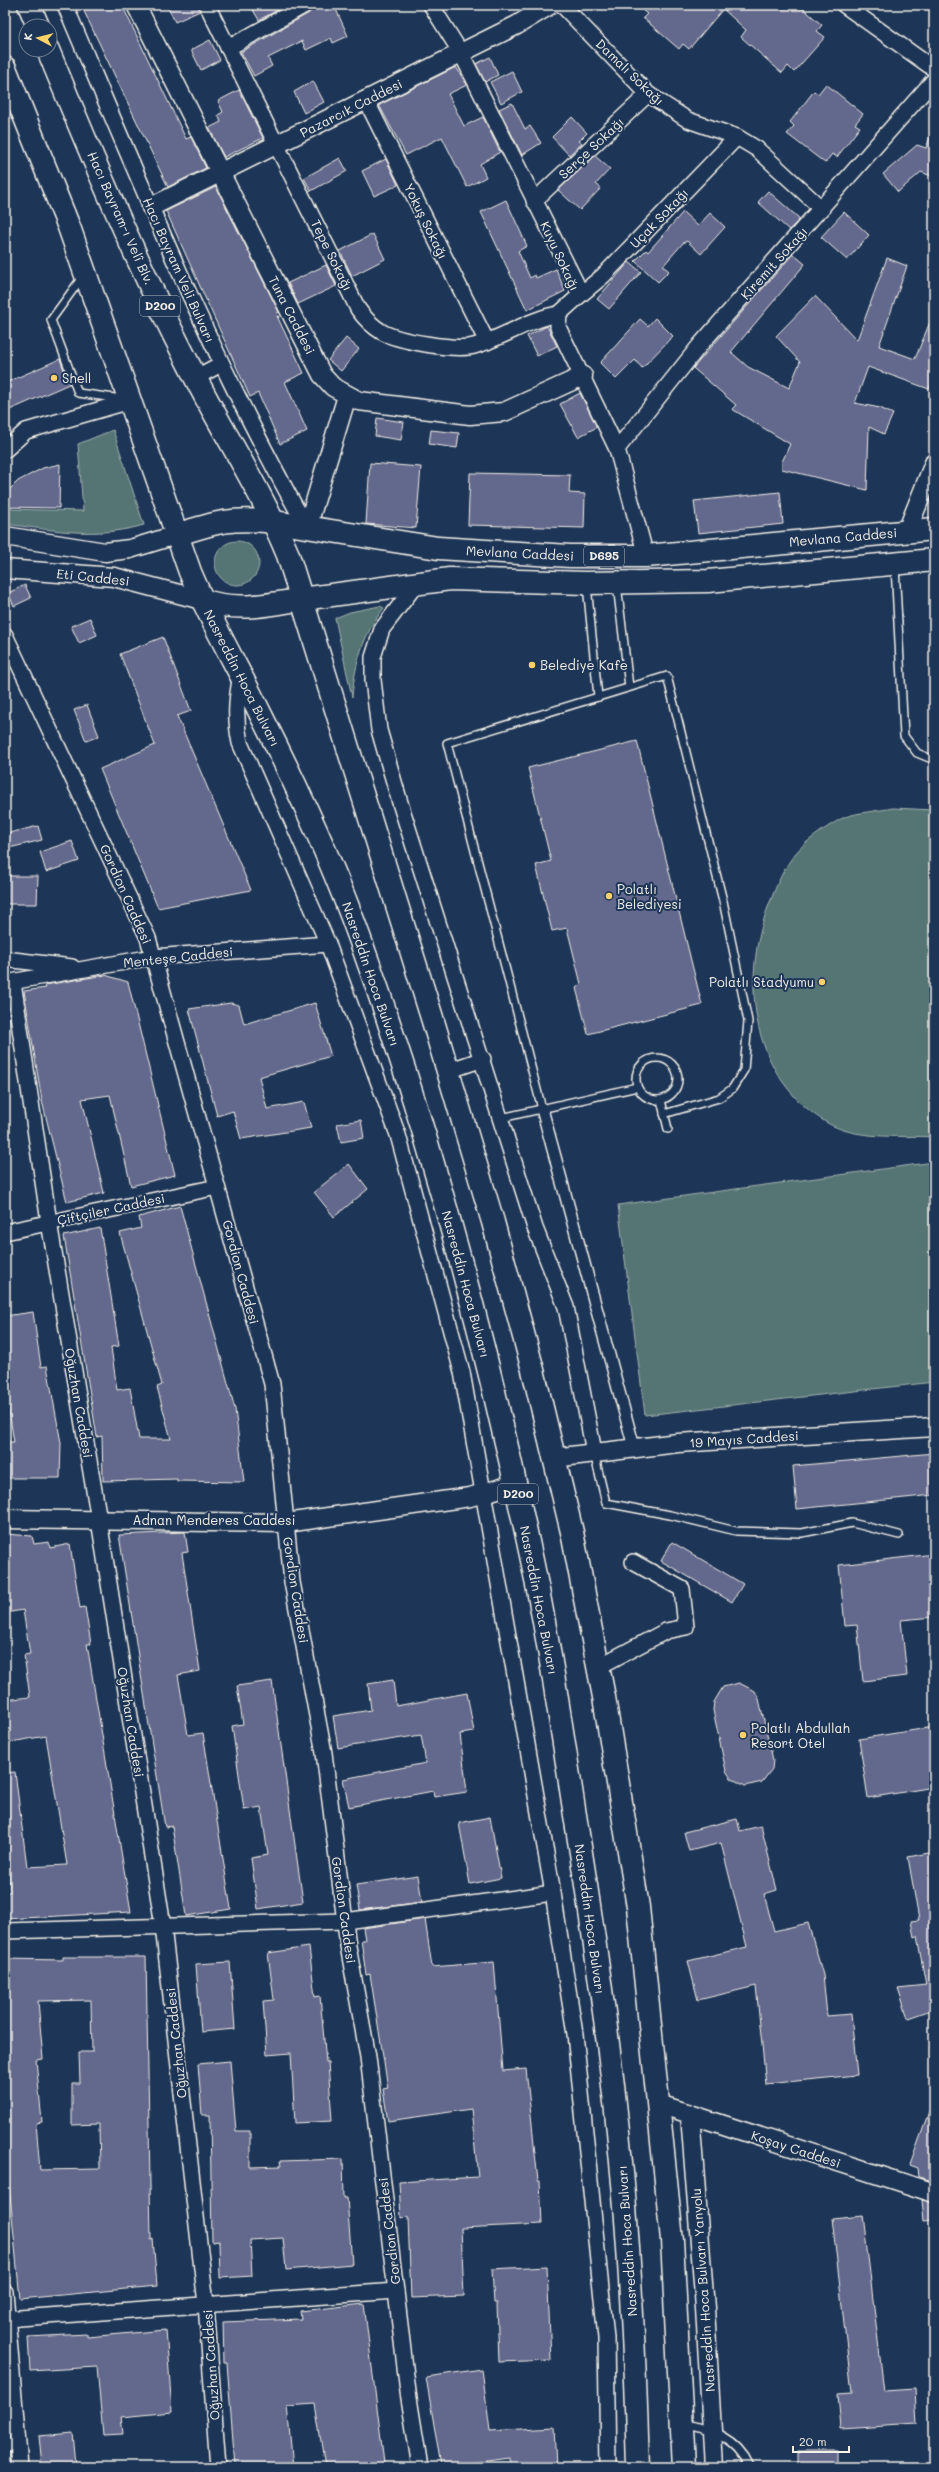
<svg xmlns="http://www.w3.org/2000/svg" width="939" height="2472" font-family="Mali,sans-serif">
  <rect width="100%" height="100%" fill="#1d3557"/>
  <filter id="ink" filterUnits="userSpaceOnUse"><feTurbulence type="fractalNoise" baseFrequency=".025" numOctaves="2"/><feDisplacementMap in="SourceGraphic" scale="8" xChannelSelector="R" yChannelSelector="G"/><feConvolveMatrix kernelMatrix="1 2 1 2 8 2 1 2 1" color-interpolation-filters="sRGB"/></filter>
  <g filter="url(#ink)">
    <!-- green -->
    <g fill="#557574" stroke="#a4b3ae">
      <path d="M113 430 144 525C95 539 54 530 5 524V509L83 511 78 444Z"/>
      <circle cx="237" cy="563" r="22"/>
      <path d="M380 606 384 608C363 634 355 664 352 697L335 618 350 612Z"/>
      <path d="M893 808 934 810V1137C899 1135 855 1141 824 1121 748 1073 739 974 772 897 781 874 791 853 812 838 821 831 834 822 845 817 859 812 878 811 893 808Z"/>
      <polygon points="934,1162 934,1382 645,1415 618,1205"/>
      <polygon points="5,2387 12,2467 5,2467"/>
    </g>
    <!-- building -->
    <g fill="#63678d" stroke="#f4f1e8" fill-rule="evenodd">
      <polygon points="81,5 122,5 186,139 191,137 206,168 168,187"/>
      <polygon points="167,5 198,5 200,11 175,22"/>
      <polygon points="250,5 287,5 259,20"/>
      <polygon points="314,5 334,5 348,36 333,43 331,38 306,50 302,41 268,58 272,66 254,76 241,52 309,13"/>
      <polygon points="636,5 799,5 822,25 817,31 825,37 794,72 788,66 782,73 741,37 746,30 723,9 689,49 683,44 679,49 643,18 647,14"/>
      <polygon points="210,40 220,60 201,70 191,50"/>
      <polygon points="490,57 498,75 485,82 476,64"/>
      <polygon points="456,67 467,85 448,94 464,126 483,117 500,152 480,164 486,177 467,187 442,137 406,155 379,105"/>
      <polygon points="512,71 522,92 501,103 490,82"/>
      <polygon points="313,81 324,102 304,113 294,92"/>
      <polygon points="826,84 863,114 855,124 860,127 837,157 832,154 825,163 787,134 794,126 790,122 814,91 818,94"/>
      <polygon points="239,90 263,138 224,157 209,128 221,122 218,115 223,112 218,101"/>
      <polygon points="512,103 525,129 530,126 541,143 522,155 499,109"/>
      <polygon points="572,117 587,133 579,141 582,143 569,155 552,137"/>
      <polygon points="932,132 934,132 934,177 921,172 898,192 883,174 917,145 926,148"/>
      <polygon points="595,156 610,169 596,184 601,188 580,210 558,190"/>
      <polygon points="340,158 347,171 311,191 304,178"/>
      <polygon points="386,159 398,185 374,196 362,171"/>
      <polygon points="216,187 279,312 277,313 279,318 277,316 304,373 285,382 307,431 280,444 258,393 250,397 166,211"/>
      <polygon points="768,191 800,219 789,230 758,202"/>
      <polygon points="506,200 527,246 518,251 530,278 535,275 536,278 556,269 565,291 527,310 481,212"/>
      <polygon points="683,212 698,226 710,213 725,227 701,254 687,241 683,243 663,266 669,271 658,282 635,261 646,250 648,252"/>
      <polygon points="844,212 869,235 847,260 821,237"/>
      <polygon points="373,234 385,259 352,276 340,251"/>
      <polygon points="793,254 805,264 731,352 748,367 789,388 800,362 776,336 815,296 857,340 887,258 907,266 879,346 915,359 934,312 934,375 929,389 868,367 855,403 880,408 893,414 884,434 869,427 867,490 782,469 782,462 790,444 732,409 736,405 693,368"/>
      <polygon points="629,262 641,272 609,309 597,299"/>
      <polygon points="326,265 336,286 298,304 288,283"/>
      <polygon points="655,318 673,336 642,368 635,360 616,379 600,363 640,319 648,326"/>
      <polygon points="547,326 557,346 537,356 527,336"/>
      <polygon points="346,338 359,349 341,371 328,360"/>
      <polygon points="60,359 69,384 5,412 5,383"/>
      <polygon points="580,393 597,427 578,437 560,404"/>
      <polygon points="377,418 404,422 401,440 375,436"/>
      <polygon points="431,430 459,433 457,448 429,444"/>
      <polygon points="370,463 421,467 416,528 366,524"/>
      <polygon points="60,464 59,508 5,507 5,494 18,481 43,468"/>
      <polygon points="470,473 570,475 569,493 585,494 584,528 468,525"/>
      <polygon points="780,492 783,524 698,533 694,501"/>
      <polygon points="25,585 31,598 14,606 8,593"/>
      <polygon points="90,618 97,635 79,643 71,626"/>
      <polygon points="163,637 191,711 177,716 251,890 158,908 100,769 155,745 120,654"/>
      <polygon points="87,705 99,736 86,741 74,710"/>
      <polygon points="637,741 702,1005 588,1034 576,988 581,984 567,928 552,931 536,865 551,861 528,768"/>
      <polygon points="38,826 42,840 5,849 5,834"/>
      <polygon points="72,841 79,861 46,872 40,852"/>
      <polygon points="5,876 38,876 37,904 5,904"/>
      <polygon points="105,975 128,982 175,1175 131,1186 110,1095 82,1099 104,1193 67,1202 42,1101 24,991 46,988 45,985"/>
      <polygon points="231,1003 239,1005 244,1024 315,1003 331,1056 259,1077 267,1109 304,1102 311,1128 241,1139 233,1111 217,1116 189,1009"/>
      <polygon points="361,1120 364,1138 341,1142 337,1124"/>
      <polygon points="349,1164 368,1189 334,1217 314,1192"/>
      <polygon points="180,1206 235,1409 244,1482 177,1481 177,1479 103,1481 102,1436 97,1437 64,1236 100,1228 119,1346 111,1347 117,1390 130,1388 139,1439 171,1439 157,1387 162,1385 120,1233 141,1228 139,1217"/>
      <polygon points="33,1312 41,1367 47,1366 61,1443 60,1478 5,1478 5,1442 14,1442 5,1387 5,1316"/>
      <polygon points="934,1453 934,1495 797,1509 793,1466"/>
      <polygon points="185,1532 188,1552 182,1553 200,1671 178,1675 188,1735 203,1733 231,1909 186,1916 172,1826 165,1827 119,1535"/>
      <polygon points="5,1534 32,1536 34,1544 49,1542 50,1548 70,1544 80,1608 85,1607 91,1644 87,1644 131,1912 5,1919 5,1892 10,1892 7,1845 5,1846 5,1773 15,1772 27,1867 67,1865 46,1736 5,1743 5,1700 30,1697 24,1655 30,1654 23,1610 5,1613"/>
      <polygon points="672,1542 743,1584 732,1602 661,1561"/>
      <polygon points="934,1554 934,1617 901,1620 907,1676 863,1681 857,1625 845,1626 839,1565"/>
      <polygon points="393,1680 396,1706 467,1693 474,1732 460,1734 467,1792 434,1797 433,1791 349,1807 343,1779 426,1763 421,1735 338,1748 333,1716 371,1710 368,1684"/>
      <polygon points="272,1681 303,1902 258,1909 251,1858 268,1855 261,1807 244,1810 232,1726 243,1724 237,1686"/>
      <polygon points="739,1683 755,1691 759,1699 773,1760 772,1769 762,1782 745,1786 731,1778 726,1771 713,1710 714,1702 723,1687"/>
      <polygon points="934,1727 934,1787 868,1798 859,1739"/>
      <polygon points="490,1817 501,1878 470,1884 459,1823"/>
      <polygon points="737,1819 740,1831 761,1826 777,1890 764,1894 774,1931 808,1923 823,1975 827,2016 851,2014 857,2075 766,2084 756,1986 698,2000 688,1961 747,1947 721,1843 689,1851 684,1832"/>
      <polygon points="934,1852 934,2009 908,2018 898,1988 926,1985 917,1936 914,1937 911,1921 919,1920 908,1857"/>
      <polygon points="418,1876 422,1902 360,1910 356,1885"/>
      <polygon points="425,1919 432,1967 494,1962 503,2071 526,2069 538,2181 540,2181 542,2224 461,2228 464,2296 411,2298 408,2217 401,2218 399,2182 478,2177 471,2109 388,2121 383,2089 388,2088 370,1974 366,1975 361,1940 365,1940 363,1928"/>
      <polygon points="309,1947 315,1997 320,1996 326,2062 328,2062 332,2121 295,2123 291,2053 267,2055 263,2001 274,2000 268,1953"/>
      <path d="M63 1957H146L151 2240 153 2239 157 2286 20 2299 5 2142V1959L63 1960ZM91 2000 92 2052H79L80 2083H72V2125L99 2124 100 2169 40 2170 36 2123 42 2122 36 2060 43 2059 38 2001Z"/>
      <polygon points="230,1962 235,2029 201,2032 196,1964"/>
      <polygon points="230,2061 236,2131 250,2131 250,2167 281,2166 280,2161 343,2159 344,2198 347,2198 352,2264 286,2270 283,2238 250,2240 252,2276 220,2278 219,2241 212,2242 210,2115 202,2115 198,2064"/>
      <polygon points="932,2104 934,2104 934,2182 919,2177 918,2168 910,2165"/>
      <polygon points="922,2200 934,2203 934,2220 924,2221"/>
      <polygon points="863,2215 884,2391 915,2389 917,2424 841,2429 838,2394 852,2393 832,2218"/>
      <polygon points="547,2266 551,2360 499,2362 497,2303 494,2303 492,2269"/>
      <polygon points="364,2304 384,2463 356,2467 325,2467 315,2404 287,2406 293,2467 235,2467 227,2363 224,2363 223,2322 301,2319 300,2311"/>
      <polygon points="166,2330 172,2412 121,2417 123,2434 103,2435 97,2367 30,2371 28,2337 87,2334 87,2337"/>
      <polygon points="482,2369 490,2431 554,2427 556,2467 511,2467 510,2458 441,2467 426,2377"/>
      <polygon points="73,2433 76,2466 42,2467 39,2436"/>
      <rect x="798" y="2450" width="38" height="17"/>
    </g>
    <g fill="none" stroke-linecap="round" stroke-linejoin="round">
      <defs>
        <g id="service">
          <polyline points="83,276 51,320 78,393 122,399"/>
          <polyline points="895,566 904,736 917,753 934,760"/>
          <polyline points="617,584 629,687"/>
          <polyline points="587,585 598,697"/>
          <circle cx="657" cy="1079" r="21"/>
          <polyline points="661,1100 668,1129"/>
          <polyline points="542,1109 447,743 667,676 723,901 748,1021 744,1070 732,1089 719,1098 664,1114"/>
          <polyline points="501,1118 637,1087"/>
          <polyline points="594,1453 606,1503 670,1515 736,1531 802,1533 852,1523 899,1535"/>
          <path d="M684 2424C712 2431 737 2438 750 2467"/>
        </g>
        <g id="pedestrian">
          <polyline points="542,1109 634,1447"/>
          <polyline points="5,2445 18,2444"/>
        </g>
        <g id="minor">
          <path d="M65 5C140 182 212 360 307 528"/>
          <path d="M207 5 358 309C365 319 372 326 382 332 398 341 456 351 474 346 503 338 529 319 559 314"/>
          <polyline points="431,5 461,53 577,285 579,296 559,314 558,327 617,449 646,556"/>
          <polyline points="562,5 648,94 688,120 737,137 757,149 822,209"/>
          <polyline points="844,5 934,69"/>
          <polyline points="228,48 305,5"/>
          <polyline points="366,100 487,342"/>
          <polyline points="534,201 648,94"/>
          <polyline points="579,296 603,276 737,137"/>
          <polyline points="195,378 221,364"/>
          <polyline points="617,449 700,345 934,80"/>
          <polyline points="5,450 26,431 130,401"/>
          <polyline points="417,583 382,629 373,657 373,680 379,730 401,806 535,1228 566,1307 594,1452"/>
          <polyline points="5,635 148,938 272,1384 292,1582 324,1753 348,1946 368,2057 408,2392 420,2467"/>
          <path d="M241 675C236 700 235 719 240 743L328 944 398 1135 462 1372 553 1893 575 2034 606 2338 608 2467"/>
          <polyline points="5,959 72,967"/>
          <polyline points="13,982 49,1222 99,1520 163,1926 206,2304 218,2467"/>
          <polyline points="5,983 153,957 328,944"/>
          <polyline points="448,1071 483,1059"/>
          <polyline points="5,1232 217,1187"/>
          <polyline points="598,1667 666,1631 686,1627 682,1589 633,1562"/>
          <polyline points="5,1931 345,1921 553,1893"/>
          <polyline points="5,2292 20,2467"/>
          <polyline points="5,2319 396,2291"/>
        </g>
        <g id="tertiary">
          <polyline points="136,5 322,375 333,387 359,401 470,415 504,412 583,376"/>
          <polyline points="151,207 517,25 550,5"/>
          <polyline points="307,528 347,396"/>
          <polyline points="907,531 934,463"/>
          <polyline points="5,536 105,552 130,549 176,535"/>
          <polyline points="5,569 114,577 202,600"/>
          <polyline points="554,1458 678,1443 934,1427"/>
          <polyline points="5,1519 286,1523 470,1497 515,1484"/>
          <polyline points="659,2104 934,2193"/>
          <polyline points="690,2114 705,2308 714,2467"/>
        </g>
        <g id="primary">
          <polyline points="275,522 438,548 570,556 646,556 934,529"/>
          <polyline points="302,599 450,579 586,583 708,581 934,560"/>
        </g>
        <g id="trunk">
          <polyline points="29,5 38,26"/>
          <path d="M48 50C92 157 137 264 190 367 221 430 261 489 288 555L433 1021 493 1222 533 1370 572 1532 604 1697 638 1907 672 2240 684 2467"/>
          <path d="M5 68 69 227 190 572C210 620 237 666 260 713 297 786 332 861 360 939 430 1134 484 1335 527 1537 547 1627 560 1718 574 1809 593 1926 610 2044 621 2162 631 2263 635 2365 638 2467"/>
          <path d="M176 535C216 522 232 517 275 522"/>
          <path d="M202 600C237 612 267 605 302 599"/>
        </g>
      </defs>
      <!-- service casing -->
      <use href="#service" stroke="#f4f1e8" stroke-width="10"/>
      <!-- pedestrian casing -->
      <use href="#pedestrian" stroke="#f4f1e8" stroke-width="14"/>
      <!-- minor casing -->
      <use href="#minor" stroke="#f4f1e8" stroke-width="18"/>
      <!-- tertiary casing -->
      <use href="#tertiary" stroke="#f4f1e8" stroke-width="21"/>
      <!-- primary casing -->
      <use href="#primary" stroke="#f4f1e8" stroke-width="25"/>
      <!-- trunk casing -->
      <use href="#trunk" stroke="#f4f1e8" stroke-width="25"/>
      <!-- service -->
      <use href="#service" stroke="#1d3557" stroke-width="7"/>
      <!-- pedestrian -->
      <use href="#pedestrian" stroke="#1d3557" stroke-width="11"/>
      <!-- minor -->
      <use href="#minor" stroke="#1d3557" stroke-width="15"/>
      <!-- tertiary -->
      <use href="#tertiary" stroke="#1d3557" stroke-width="18"/>
      <!-- primary -->
      <use href="#primary" stroke="#1d3557" stroke-width="22"/>
      <!-- trunk -->
      <use href="#trunk" stroke="#1d3557" stroke-width="22"/>
    </g>
  </g>
  <!-- markers -->
  <g fill="#ffd166" stroke="#1d3557" stroke-width="1.5">
    <circle cx="54" cy="378" r="4"/>
    <circle cx="532" cy="665" r="4"/>
    <circle cx="609" cy="896" r="4"/>
    <circle cx="822" cy="982" r="4"/>
    <circle cx="743" cy="1735" r="4"/>
  </g>
  <g text-anchor="middle" stroke-width="4" stroke-linejoin="round" paint-order="stroke">
    <!-- shield labels -->
    <g fill="#1d3557" stroke="#b4b9bc" stroke-width="1">
      <rect x="140" y="296" width="40" height="20" rx="3"/>
      <rect x="584" y="546" width="40" height="20" rx="3"/>
      <rect x="498" y="1484" width="40" height="20" rx="3"/>
    </g>
    <g font-size="12" font-weight="bold" fill="#f4f1e8">
      <text x="160" y="310">D200</text>
      <text x="604" y="560">D695</text>
      <text x="518" y="1498">D200</text>
    </g>
    <!-- street labels -->
    <g font-size="13" fill="#f4f1e8" stroke="#1d3557">
      <text transform="translate(630 72) rotate(44)" y="5">Damalı Sokağı</text>
      <text transform="translate(351 108) rotate(-27)" y="5">Pazarcık Caddesi</text>
      <text transform="translate(591 148) rotate(-43)" y="5">Serçe Sokağı</text>
      <text transform="translate(121 218) rotate(66)" y="5">Hacı Bayram-ı Velî Blv.</text>
      <text transform="translate(659 218) rotate(-46)" y="5">Uçak Sokağı</text>
      <text transform="translate(426 221) rotate(64)" y="5">Yokuş Sokağı</text>
      <text transform="translate(332 255) rotate(64)" y="5">Tepe Sokağı</text>
      <text transform="translate(560 256) rotate(65)" y="5">Kuyu Sokağı</text>
      <text transform="translate(774 263) rotate(-48)" y="5">Kiremit Sokağı</text>
      <text transform="translate(179 270) rotate(66)" y="5">Hacı Bayram Veli Bulvarı</text>
      <text transform="translate(292 315) rotate(63)" y="5">Tuna Caddesi</text>
      <text transform="translate(843 537) rotate(-5)" y="5">Mevlana Caddesi</text>
      <text transform="translate(520 553) rotate(3)" y="5">Mevlana Caddesi</text>
      <text transform="translate(93 577) rotate(6)" y="5">Eti Caddesi</text>
      <text transform="translate(242 678) rotate(63)" y="5">Nasreddin Hoca Bulvarı</text>
      <text transform="translate(126 894) rotate(66)" y="5">Gordion Caddesi</text>
      <text transform="translate(178 957) rotate(-6)" y="5">Menteşe Caddesi</text>
      <text transform="translate(371 974) rotate(71)" y="5">Nasreddin Hoca Bulvarı</text>
      <text transform="translate(111 1209) rotate(-12)" y="5">Çiftçiler Caddesi</text>
      <text transform="translate(241 1272) rotate(75)" y="5">Gordion Caddesi</text>
      <text transform="translate(466 1284) rotate(75)" y="5">Nasreddin Hoca Bulvarı</text>
      <text transform="translate(79 1403) rotate(80)" y="5">Oğuzhan Caddesi</text>
      <text transform="translate(744 1439) rotate(-4)" y="5">19 Mayıs Caddesi</text>
      <text x="214" y="1525">Adnan Menderes Caddesi</text>
      <text transform="translate(296 1590) rotate(81)" y="5">Gordion Caddesi</text>
      <text transform="translate(539 1600) rotate(79)" y="5">Nasreddin Hoca Bulvarı</text>
      <text transform="translate(131 1722) rotate(81)" y="5">Oğuzhan Caddesi</text>
      <text transform="translate(344 1910) rotate(82)" y="5">Gordion Caddesi</text>
      <text transform="translate(590 1919) rotate(82)" y="5">Nasreddin Hoca Bulvarı</text>
      <text transform="translate(176 2043) rotate(-96)" y="5">Oğuzhan Caddesi</text>
      <text transform="translate(796 2149) rotate(18)" y="5">Koşay Caddesi</text>
      <text transform="translate(389 2231) rotate(-97)" y="5">Gordion Caddesi</text>
      <text transform="translate(627 2241) rotate(-94)" y="5">Nasreddin Hoca Bulvarı</text>
      <text transform="translate(703 2290) rotate(-94)" y="5">Nasreddin Hoca Bulvarı Yanyolu</text>
      <text transform="translate(211 2365) rotate(-94)" y="5">Oğuzhan Caddesi</text>
    </g>
    <!-- poi labels -->
    <g font-size="13" fill="#f4f1e8" stroke="#1d3557" text-anchor="start">
      <text x="62" y="383">Shell</text>
      <text x="540" y="670">Belediye Kafe</text>
      <text x="617" y="894">Polatlı<tspan x="617" dy="15">Belediyesi</tspan></text>
      <text x="814" y="987" text-anchor="end">Polatlı Stadyumu</text>
      <text x="751" y="1733">Polatlı Abdullah<tspan x="751" dy="15">Resort Otel</tspan></text>
    </g>
  </g>
  <!-- margin -->
  <rect width="939" height="2472" fill="none" stroke="#1d3557" stroke-width="20"/>
  <rect x="10" y="10" width="919" height="2452" fill="none" stroke="#f4f1e8" stroke-width="1.5" filter="url(#ink)"/>
  <!-- north arrow -->
  <g transform="translate(38 38) rotate(277)"><circle r="19" fill="#1d3557" stroke="#738091"/>
  <path d="M0-3L7 15L0 10L-7 15Z" fill="#ffd166"/>
  <text y="-6" font-size="11" font-weight="bold" text-anchor="middle" fill="#f4f1e8">K</text>
  </g>
  <!-- scale -->
  <path d="M793 2446v6h56v-6" fill="none" stroke="#f4f1e8" stroke-width="2"/>
  <text x="799" y="2446" font-size="12" fill="#f4f1e8" stroke="#1d3557" stroke-width="3" paint-order="stroke">20 m</text>
</svg>
